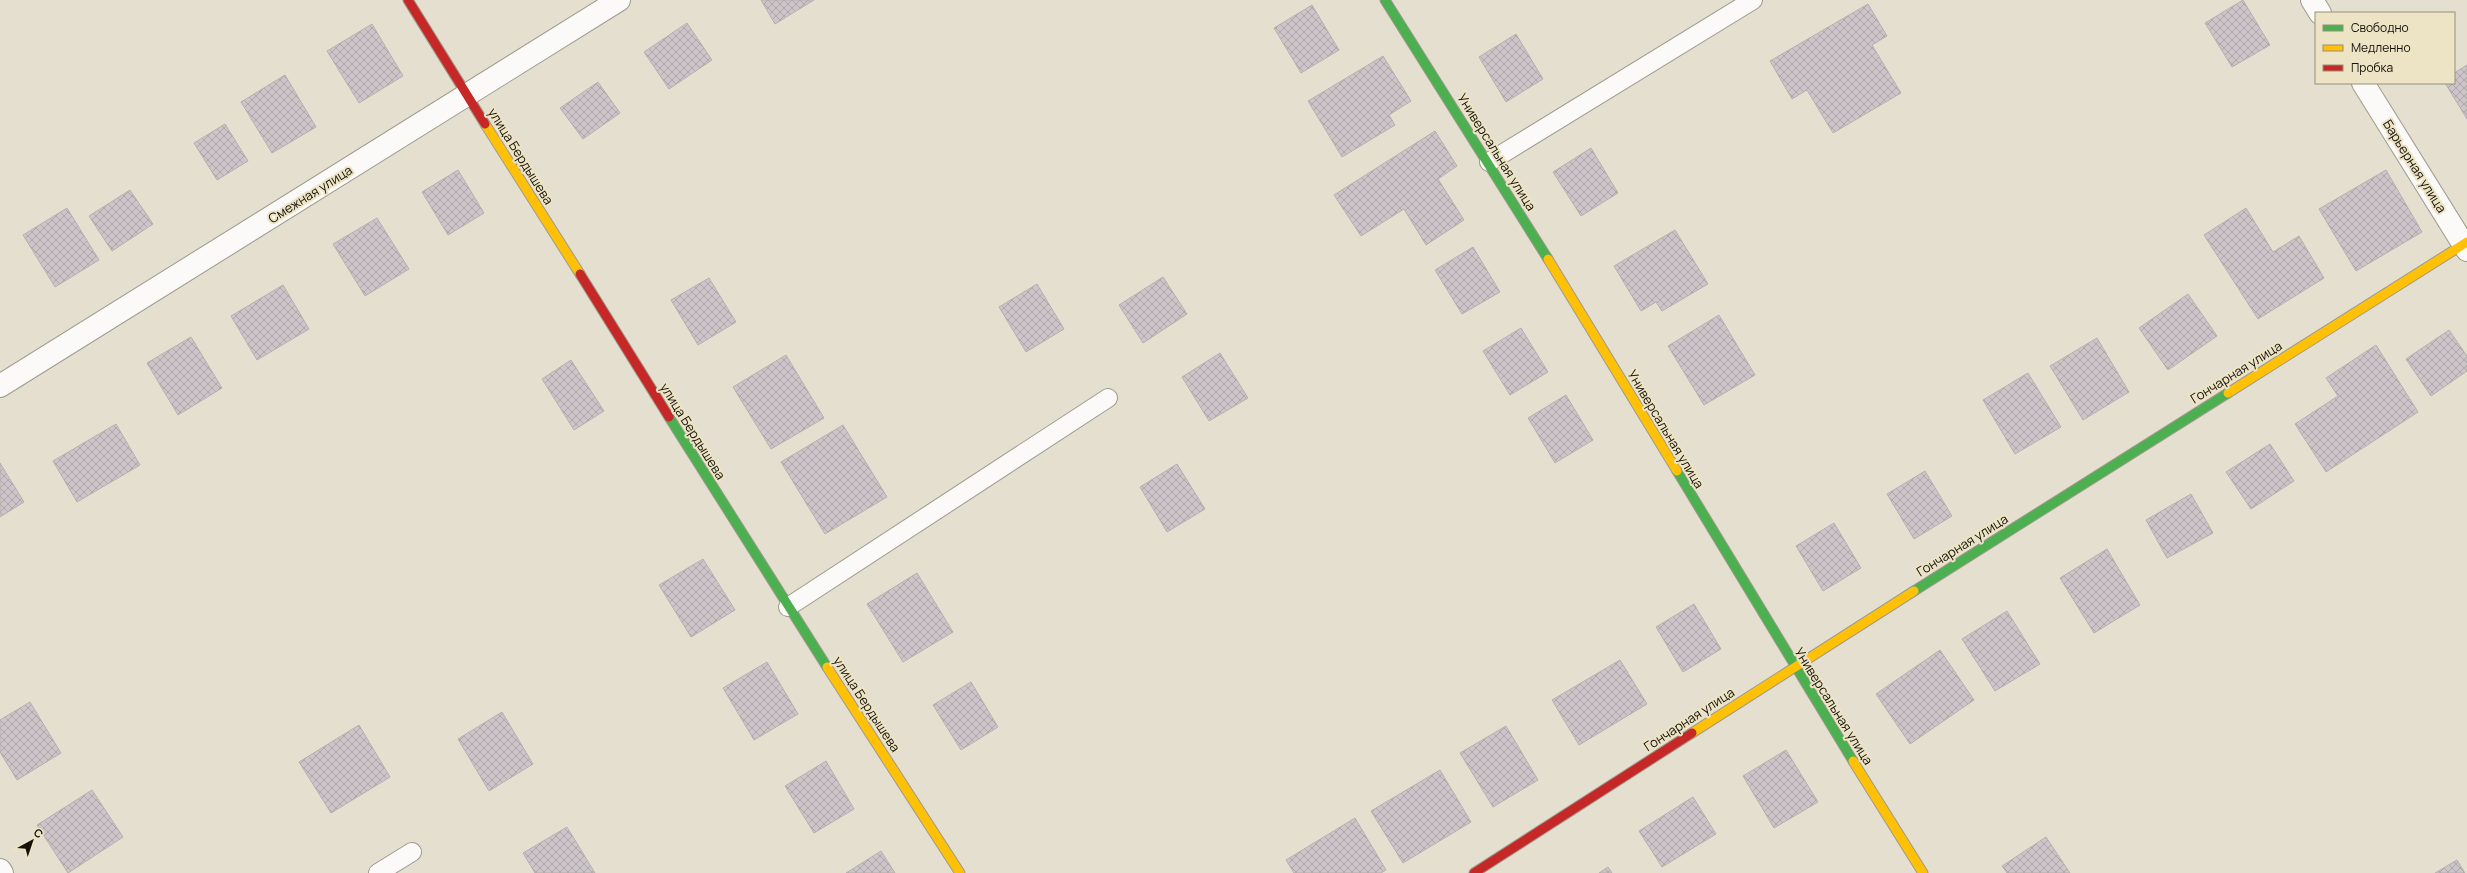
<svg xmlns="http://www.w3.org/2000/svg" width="2467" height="873" font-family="Manrope,sans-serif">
  <defs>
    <pattern id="building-cross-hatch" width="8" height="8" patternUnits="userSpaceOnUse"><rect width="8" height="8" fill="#ccc4c8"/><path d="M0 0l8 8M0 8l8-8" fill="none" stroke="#aea7aa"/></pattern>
  </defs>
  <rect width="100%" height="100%" fill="#e4dfcf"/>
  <!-- building -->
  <g fill="url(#building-cross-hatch)" stroke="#b6b1af">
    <polygon points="761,0 814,0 775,24"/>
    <polygon points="2243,0 2270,45 2232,67 2205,23"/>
    <polygon points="1868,4 1887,36 1872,45 1901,93 1833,133 1807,90 1792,99 1770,61"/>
    <polygon points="1312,5 1339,50 1301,73 1274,28"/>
    <polygon points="687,23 712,60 669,89 644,52"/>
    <polygon points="372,24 403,76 359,103 327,51"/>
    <polygon points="1516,34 1543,79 1506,102 1479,57"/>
    <polygon points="1383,56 1411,101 1389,115 1395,125 1342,157 1308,101"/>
    <polygon points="2467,65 2467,119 2445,83 2454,83 2454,73"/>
    <polygon points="285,75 316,127 272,153 241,102"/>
    <polygon points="598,82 620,113 583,139 560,108"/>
    <polygon points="225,124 248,161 217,180 194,143"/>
    <polygon points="1435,131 1457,166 1438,179 1464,220 1426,245 1404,209 1361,236 1334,195"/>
    <polygon points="1591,148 1618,193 1581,216 1553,172"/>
    <polygon points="458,170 484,213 448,235 422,192"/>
    <polygon points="2386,170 2422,232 2356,271 2319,209"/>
    <polygon points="130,190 153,224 112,251 89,216"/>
    <polygon points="67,208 99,260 55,287 23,235"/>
    <polygon points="2246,208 2273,252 2299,236 2324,278 2258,319 2204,235"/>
    <polygon points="377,218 409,269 365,296 333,244"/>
    <polygon points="1675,230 1708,284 1662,311 1656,302 1641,311 1614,266"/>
    <polygon points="1473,247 1500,292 1462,314 1435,270"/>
    <polygon points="1163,277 1187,314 1143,343 1119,305"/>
    <polygon points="709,278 736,322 698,345 671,300"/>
    <polygon points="1037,284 1064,329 1026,352 999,307"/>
    <polygon points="283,285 309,329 257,360 231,316"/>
    <polygon points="2188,294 2217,336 2168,370 2139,328"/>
    <polygon points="1719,315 1755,375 1704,405 1668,346"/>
    <polygon points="1521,328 1548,372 1510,395 1483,351"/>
    <polygon points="2449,330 2467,356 2467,371 2431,396 2406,359"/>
    <polygon points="191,337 222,388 178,415 147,363"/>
    <polygon points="2097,338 2129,392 2083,420 2050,366"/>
    <polygon points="2376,345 2418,412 2326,472 2295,424 2338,396 2326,378"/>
    <polygon points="1220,353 1248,398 1209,421 1182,377"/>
    <polygon points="786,355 824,418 771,449 733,387"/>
    <polygon points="571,360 604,411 574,430 542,379"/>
    <polygon points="2028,373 2061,427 2015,454 1983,400"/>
    <polygon points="1566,395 1593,440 1555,463 1528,418"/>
    <polygon points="116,424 140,465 77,502 53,461"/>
    <polygon points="843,425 887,497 825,534 781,462"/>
    <polygon points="2270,444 2294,481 2251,509 2226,472"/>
    <polygon points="0,463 24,502 0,517"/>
    <polygon points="1177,464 1205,509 1167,532 1140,487"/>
    <polygon points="1925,471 1952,516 1914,539 1887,494"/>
    <polygon points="2191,494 2213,533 2167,558 2146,520"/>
    <polygon points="1834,523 1861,568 1823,591 1796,546"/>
    <polygon points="2107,549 2140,605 2094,633 2060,578"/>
    <polygon points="703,559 735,610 691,637 659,585"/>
    <polygon points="917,573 953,632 903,662 867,604"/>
    <polygon points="1694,604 1721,649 1683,672 1656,627"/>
    <polygon points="2007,611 2040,664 1995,691 1962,639"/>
    <polygon points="1940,650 1974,700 1910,744 1876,694"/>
    <polygon points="1620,660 1647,704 1579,745 1552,700"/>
    <polygon points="767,662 798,714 754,740 723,688"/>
    <polygon points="971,682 998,727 961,750 933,705"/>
    <polygon points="30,702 61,753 17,780 0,752 0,720"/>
    <polygon points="502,712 533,764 489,791 458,739"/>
    <polygon points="359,725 390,777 331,813 299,762"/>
    <polygon points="1506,726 1538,780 1493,807 1460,753"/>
    <polygon points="1786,750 1818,802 1774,828 1743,776"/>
    <polygon points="826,761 854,809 814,833 785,786"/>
    <polygon points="1440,770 1471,822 1403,863 1371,811"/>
    <polygon points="92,790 123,837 68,873 37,825"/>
    <polygon points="1693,797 1716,834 1662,867 1639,831"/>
    <polygon points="1355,818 1386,870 1381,873 1294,873 1286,860"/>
    <polygon points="567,827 595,873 535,873 523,853"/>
    <polygon points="2046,837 2070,873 2007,873 2002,866"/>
    <polygon points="881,851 895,873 846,873"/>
    <polygon points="2457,860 2465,873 2435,873"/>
    <polygon points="1608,867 1612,873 1599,873"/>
  </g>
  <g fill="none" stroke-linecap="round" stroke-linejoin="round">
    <defs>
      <g id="lane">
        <polyline points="1489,162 1753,0"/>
        <polyline points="788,607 1108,398"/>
        <polyline points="378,873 412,852"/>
      </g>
      <g id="street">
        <polyline points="2312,0 2320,13"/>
        <polyline points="2363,83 2467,250"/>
        <polyline points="0,386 619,0"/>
        <polyline points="0,870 2,873"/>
      </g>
      <g id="fast">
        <polyline points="1385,0 1548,259"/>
        <polyline points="669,417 827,667"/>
        <polyline points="1677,471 1853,761"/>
        <polyline points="1914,591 2228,393"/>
      </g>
      <g id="slow">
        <polyline points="485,124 580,274"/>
        <polyline points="1548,259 1677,471"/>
        <polyline points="2228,393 2467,242"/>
        <polyline points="827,667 960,873"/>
        <polyline points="1692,733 1914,591"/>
        <polyline points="1853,761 1923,873"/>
      </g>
      <g id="jam">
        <polyline points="408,0 485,124"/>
        <polyline points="580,274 669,417"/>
        <polyline points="1474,873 1692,733"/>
      </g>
    </defs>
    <!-- lane casing -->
    <use href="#lane" stroke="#9e9a8e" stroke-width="20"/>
    <!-- street casing -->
    <use href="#street" stroke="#9e9a8e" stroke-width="24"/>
    <!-- fast casing -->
    <use href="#fast" stroke="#9e9a8e" stroke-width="11"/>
    <!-- slow casing -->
    <use href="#slow" stroke="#9e9a8e" stroke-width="11"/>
    <!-- jam casing -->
    <use href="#jam" stroke="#9e9a8e" stroke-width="11"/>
    <!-- lane -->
    <use href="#lane" stroke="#fbfaf8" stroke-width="18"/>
    <!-- street -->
    <use href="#street" stroke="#fbfaf8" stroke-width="22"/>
    <!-- fast -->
    <use href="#fast" stroke="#4caf50" stroke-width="9"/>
    <!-- slow -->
    <use href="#slow" stroke="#ffc107" stroke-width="9"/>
    <!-- jam -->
    <use href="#jam" stroke="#c62828" stroke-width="9"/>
  </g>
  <g text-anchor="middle" stroke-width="4" stroke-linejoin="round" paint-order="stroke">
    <!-- street labels -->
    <g font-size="13" fill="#141107" stroke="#ede4c6">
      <text transform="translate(1497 152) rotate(58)" y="5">Универсальная улица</text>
      <text transform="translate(521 156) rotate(58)" y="5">улица Бердышева</text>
      <text transform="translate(2415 166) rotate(58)" y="5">Барьерная улица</text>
      <text transform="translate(310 194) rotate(-32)" y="5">Смежная улица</text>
      <text transform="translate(2236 372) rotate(-32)" y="5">Гончарная улица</text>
      <text transform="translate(1666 429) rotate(59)" y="5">Универсальная улица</text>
      <text transform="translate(693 431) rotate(58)" y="5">улица Бердышева</text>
      <text transform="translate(1962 545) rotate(-32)" y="5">Гончарная улица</text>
      <text transform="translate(867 704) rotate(57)" y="5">улица Бердышева</text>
      <text transform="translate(1834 706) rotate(58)" y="5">Универсальная улица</text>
      <text transform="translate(1689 719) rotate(-33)" y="5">Гончарная улица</text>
    </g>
  </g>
  <!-- legend -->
  <rect x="2315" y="12" width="140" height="72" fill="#ede4c6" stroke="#96907a"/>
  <rect x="2323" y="25" width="20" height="6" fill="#4caf50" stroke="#96907a"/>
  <text x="2351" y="32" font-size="12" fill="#141107">Свободно</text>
  <rect x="2323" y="45" width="20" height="6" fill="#ffc107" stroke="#96907a"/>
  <text x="2351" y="52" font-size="12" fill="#141107">Медленно</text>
  <rect x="2323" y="65" width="20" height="6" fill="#c62828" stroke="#96907a"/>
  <text x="2351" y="72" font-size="12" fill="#141107">Пробка</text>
  <!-- north arrow -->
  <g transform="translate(32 841) rotate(40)" stroke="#ede4c6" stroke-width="3" paint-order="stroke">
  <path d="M0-3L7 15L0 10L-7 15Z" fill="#141107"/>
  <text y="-6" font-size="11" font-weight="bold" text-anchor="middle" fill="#141107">С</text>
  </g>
</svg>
